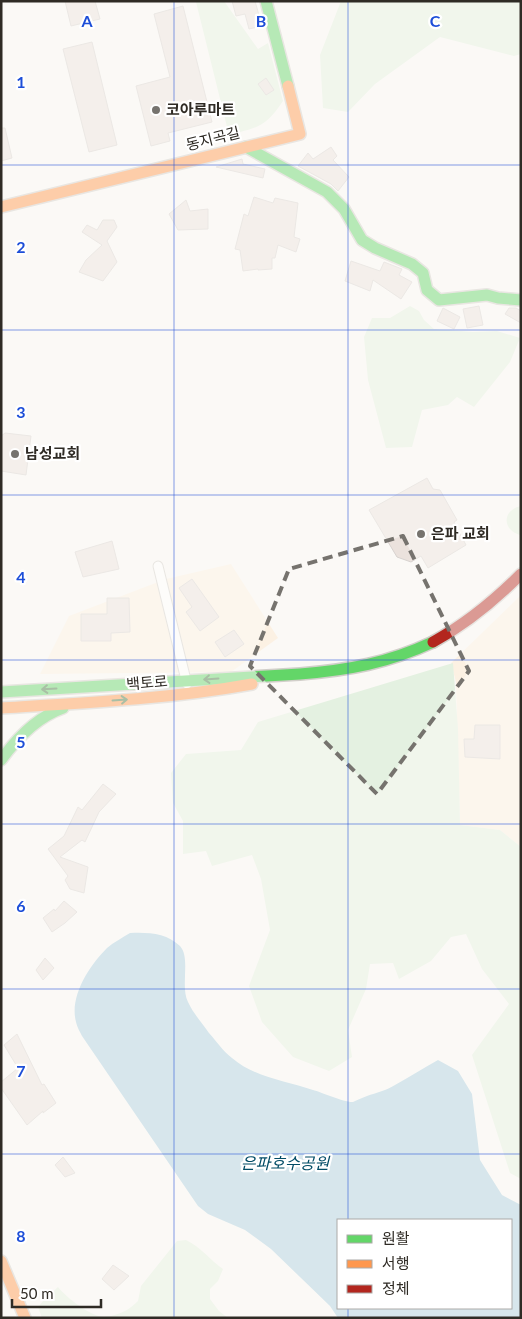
<svg xmlns="http://www.w3.org/2000/svg" width="522" height="1319" font-family="Lato,'Noto Sans KR',sans-serif">
  <rect width="100%" height="100%" fill="#fbf9f6"/>
  <!-- built -->
  <g fill="#fcf1e3">
    <polygon points="231,564 278,638 231,672 40,674 69,616 166,579"/>
    <polygon points="521,595 521,847 500,830 460,825 456,682 451,663"/>
  </g>
  <!-- green -->
  <g fill="#e4f1e1">
    <path d="M199 1H224L258 49 268 43 283 101C265 128 258 127 229 135L196 2Z"/>
    <polygon points="341,1 521,1 521,54 514,56 440,37 375,84 348,112 323,108 320,55"/>
    <polygon points="410,306 419,311 424,320 434,329 473,332 497,331 520,338 510,362 474,407 457,397 448,405 422,410 412,447 386,448 368,380 364,337 372,318 390,318"/>
    <path d="M521 506V535H520C502 530 502 510 521 506Z"/>
    <polygon points="453,663 458,729 460,825 500,830 521,847 521,1179 510,1173 472,1055 509,1004 482,969 466,934 451,937 431,961 399,979 393,963 370,964 366,989 348,1030 352,1057 329,1071 293,1057 262,1022 249,986 270,930 261,879 252,855 212,866 206,851 183,854 183,821 173,803 171,773 186,754 241,750 258,722"/>
    <path d="M186 1240C201 1247 210 1260 223 1269L218 1281 210 1289V1299L219 1311 228 1318H42L38 1307 44 1300 58 1287C67 1298 90 1316 104 1317 106 1317 109 1316 111 1316 123 1313 130 1309 138 1301L141 1286 177 1241Z"/>
  </g>
  <!-- water -->
  <path fill="#abcfe0" fill-rule="evenodd" d="M130 933C147 932 167 933 180 946 191 958 180 986 188 1002 193 1013 202 1023 209 1033 217 1042 223 1051 232 1058 254 1077 286 1081 313 1090 321 1092 346 1103 353 1102 357 1100 362 1098 367 1096 376 1093 387 1090 395 1085 410 1077 423 1068 438 1060L458 1071 472 1094 480 1160 502 1195 521 1205V1318H338L330 1306 271 1249 245 1230 208 1214 198 1206 82 1036C80 1032 77 1027 76 1022 69 996 90 965 107 948 114 942 122 938 130 933ZM338 1220H511V1308H338Z"/>
  <!-- building -->
  <g fill="#ebe2dd" stroke="#d8d3d0">
    <polygon points="65,1 95,1 100,19 71,26"/>
    <polygon points="232,1 255,1 262,26 249,29 245,14 236,16"/>
    <polygon points="183,6 212,122 168,133 170,141 151,146 136,86 170,77 154,14"/>
    <polygon points="92,42 117,145 89,152 63,49"/>
    <polygon points="266,78 274,90 266,95 258,84"/>
    <polygon points="1,128 5,128 12,158 1,161"/>
    <polygon points="331,147 337,156 333,160 349,177 338,191 331,184 298,166 308,153 313,159"/>
    <polygon points="242,159 243,164 265,169 263,178 216,167"/>
    <polygon points="254,197 273,203 275,198 298,203 294,237 300,239 296,252 278,245 275,258 272,258 272,269 258,270 258,269 243,271 240,250 235,249 244,214 248,216"/>
    <polygon points="186,200 190,211 208,209 208,229 178,230 169,214"/>
    <polygon points="103,220 114,220 117,227 107,241 117,262 103,281 79,272 86,260 102,245 82,232 87,225 97,230"/>
    <polygon points="351,261 380,271 384,262 402,269 399,275 412,282 401,299 373,280 370,291 345,281"/>
    <polygon points="479,306 483,325 467,328 463,309"/>
    <polygon points="443,308 460,317 454,329 437,321"/>
    <polygon points="509,308 516,308 521,311 521,323 505,314"/>
    <polygon points="5,433 31,436 26,475 1,471 1,436"/>
    <polygon points="427,478 433,489 440,490 457,520 454,522 466,545 428,568 421,556 411,562 397,557 369,510"/>
    <polygon points="112,541 119,569 83,577 75,552"/>
    <polygon points="192,579 219,617 200,631 186,612 192,607 179,588"/>
    <polygon points="107,598 129,598 130,632 111,633 111,641 81,641 81,614 107,614"/>
    <polygon points="234,630 244,644 225,657 215,642"/>
    <polygon points="475,725 500,725 500,759 465,757 464,739 474,739"/>
    <polygon points="103,784 116,794 99,812 85,842 82,840 60,857 88,867 84,893 70,889 65,880 68,876 48,849 64,836 78,807 82,810"/>
    <polygon points="64,901 77,912 65,923 52,932 43,918 54,909 55,911"/>
    <polygon points="45,958 54,968 43,980 36,970"/>
    <polygon points="17,1034 42,1085 44,1084 56,1103 43,1113 43,1111 27,1125 1,1088 1,1082 18,1068 4,1045"/>
    <polygon points="63,1157 75,1173 65,1177 55,1165"/>
    <polygon points="113,1265 129,1276 114,1290 102,1279"/>
  </g>
  <g fill="none" stroke-linecap="round" stroke-linejoin="round">
    <defs>
      <polyline id="street" points="158,566 187,684"/>
      <g id="fast">
        <polyline points="266,1 288,86"/>
        <polyline points="246,147 327,192 344,209 362,240 375,248 412,264 423,273 427,290 439,300 487,295 498,298 521,300"/>
        <path d="M1 692 300 674C349 670 388 663 433 642"/>
        <path d="M1 760C17 738 37 717 63 708"/>
      </g>
      <g id="slow">
        <polyline points="1,207 300,134 288,86"/>
        <path d="M1 708C85 703 169 699 252 684"/>
        <polyline points="1,1261 25,1318"/>
      </g>
      <path id="jam" d="M433 642C466 624 494 601 521 574"/>
    </defs>
    <!-- street casing -->
    <use href="#street" stroke="#d2cfca" stroke-width="11"/>
    <!-- fast casing -->
    <use href="#fast" stroke="#d2cfca" stroke-width="14"/>
    <!-- slow casing -->
    <use href="#slow" stroke="#d2cfca" stroke-width="14"/>
    <!-- jam casing -->
    <use href="#jam" stroke="#d2cfca" stroke-width="14"/>
    <!-- street -->
    <use href="#street" stroke="#fefefe" stroke-width="9"/>
    <!-- fast -->
    <use href="#fast" stroke="#63d668" stroke-width="11"/>
    <!-- slow -->
    <use href="#slow" stroke="#ff974d" stroke-width="11"/>
    <!-- jam -->
    <use href="#jam" stroke="#b3261e" stroke-width="11"/>
  </g>
  <!-- one-way arrows -->
  <defs><path id="oneway-shaft" d="M-6 0H5M1.5-3L5.5 0L1.5 3" fill="none" stroke-width="1.6" stroke-linecap="round" stroke-linejoin="round" transform="scale(1.25)"/></defs>
  <g stroke="#467843">
    <use href="#oneway-shaft" transform="translate(211 679) rotate(176)"/>
    <use href="#oneway-shaft" transform="translate(49 689) rotate(177)"/>
    <use href="#oneway-shaft" transform="translate(120 700) rotate(-4)"/>
  </g>
  <!-- marked area -->
  <path d="M0 0H522V1319H0ZM403 536 469 671 377 794 250 666 289 569Z" fill="#fbf9f6" fill-opacity=".55" fill-rule="evenodd"/>
  <path fill="none" stroke="#76736e" stroke-width="4" stroke-dasharray="10 6" stroke-linejoin="round" d="M403 536 469 671 377 794 250 666 289 569Z"/>
  <!-- grid -->
  <path fill="none" stroke="#1d4ed8" stroke-width="1" stroke-opacity="0.55" d="M174 1V1318M348 1V1220M1 165H521M1 330H521M1 495H521M1 660H521M1 824H521M1 989H521M1 1154H521M348 1308V1318"/>
  <!-- markers -->
  <g fill="#76736e" stroke="#fff" stroke-width="2">
    <circle cx="156" cy="110" r="5"/>
    <circle cx="15" cy="454" r="5"/>
    <circle cx="421" cy="534" r="5"/>
  </g>
  <g text-anchor="middle" stroke-width="4.5" stroke-linejoin="round" paint-order="stroke">
    <!-- poi labels -->
    <g font-size="15" font-weight="bold" fill="#2f2b25" stroke="#fff" text-anchor="start">
      <text x="166" y="115">코아루마트</text>
      <text x="25" y="459">남성교회</text>
      <text x="431" y="539">은파 교회</text>
    </g>
    <!-- street labels -->
    <g font-size="15" fill="#2f2b25" stroke="#fff">
      <text transform="translate(213 139) rotate(-14)" y="5">동지곡길</text>
      <text transform="translate(147 683) rotate(-5)" y="5">백토로</text>
    </g>
    <!-- water labels -->
    <g font-size="16" font-style="italic" fill="#014b65" stroke="#fff">
      <text x="285" y="1169">은파호수공원</text>
    </g>
  </g>
  <g font-size="16" text-anchor="middle" font-weight="bold" fill="#1d4ed8" stroke="#fff" stroke-width="4.5" stroke-linejoin="round" paint-order="stroke">
    <text x="87" y="27">A</text>
    <text x="261" y="27">B</text>
    <text x="435" y="27">C</text>
    <text x="21" y="88">1</text>
    <text x="21" y="253">2</text>
    <text x="21" y="418">3</text>
    <text x="21" y="583">4</text>
    <text x="21" y="748">5</text>
    <text x="21" y="912">6</text>
    <text x="21" y="1077">7</text>
    <text x="21" y="1242">8</text>
  </g>
  <!-- border -->
  <rect width="522" height="1319" fill="none" stroke="#2f2b25" stroke-width="5"/>
  <!-- legend -->
  <rect x="337" y="1219" width="175" height="90" fill="#ffffff" stroke="#acaaa8"/>
  <rect x="347" y="1235" width="25" height="8" fill="#63d668" stroke="#acaaa8"/>
  <text x="382" y="1244" font-size="15" fill="#2f2b25">원활</text>
  <rect x="347" y="1260" width="25" height="8" fill="#ff974d" stroke="#acaaa8"/>
  <text x="382" y="1269" font-size="15" fill="#2f2b25">서행</text>
  <rect x="347" y="1285" width="25" height="8" fill="#b3261e" stroke="#acaaa8"/>
  <text x="382" y="1294" font-size="15" fill="#2f2b25">정체</text>
  <!-- scale -->
  <path d="M12 1299v8h89v-8" fill="none" stroke="#2f2b25" stroke-width="2.5"/>
  <text x="20" y="1299" font-size="15" fill="#2f2b25" stroke="#ffffff" stroke-width="4" paint-order="stroke">50 m</text>
</svg>
